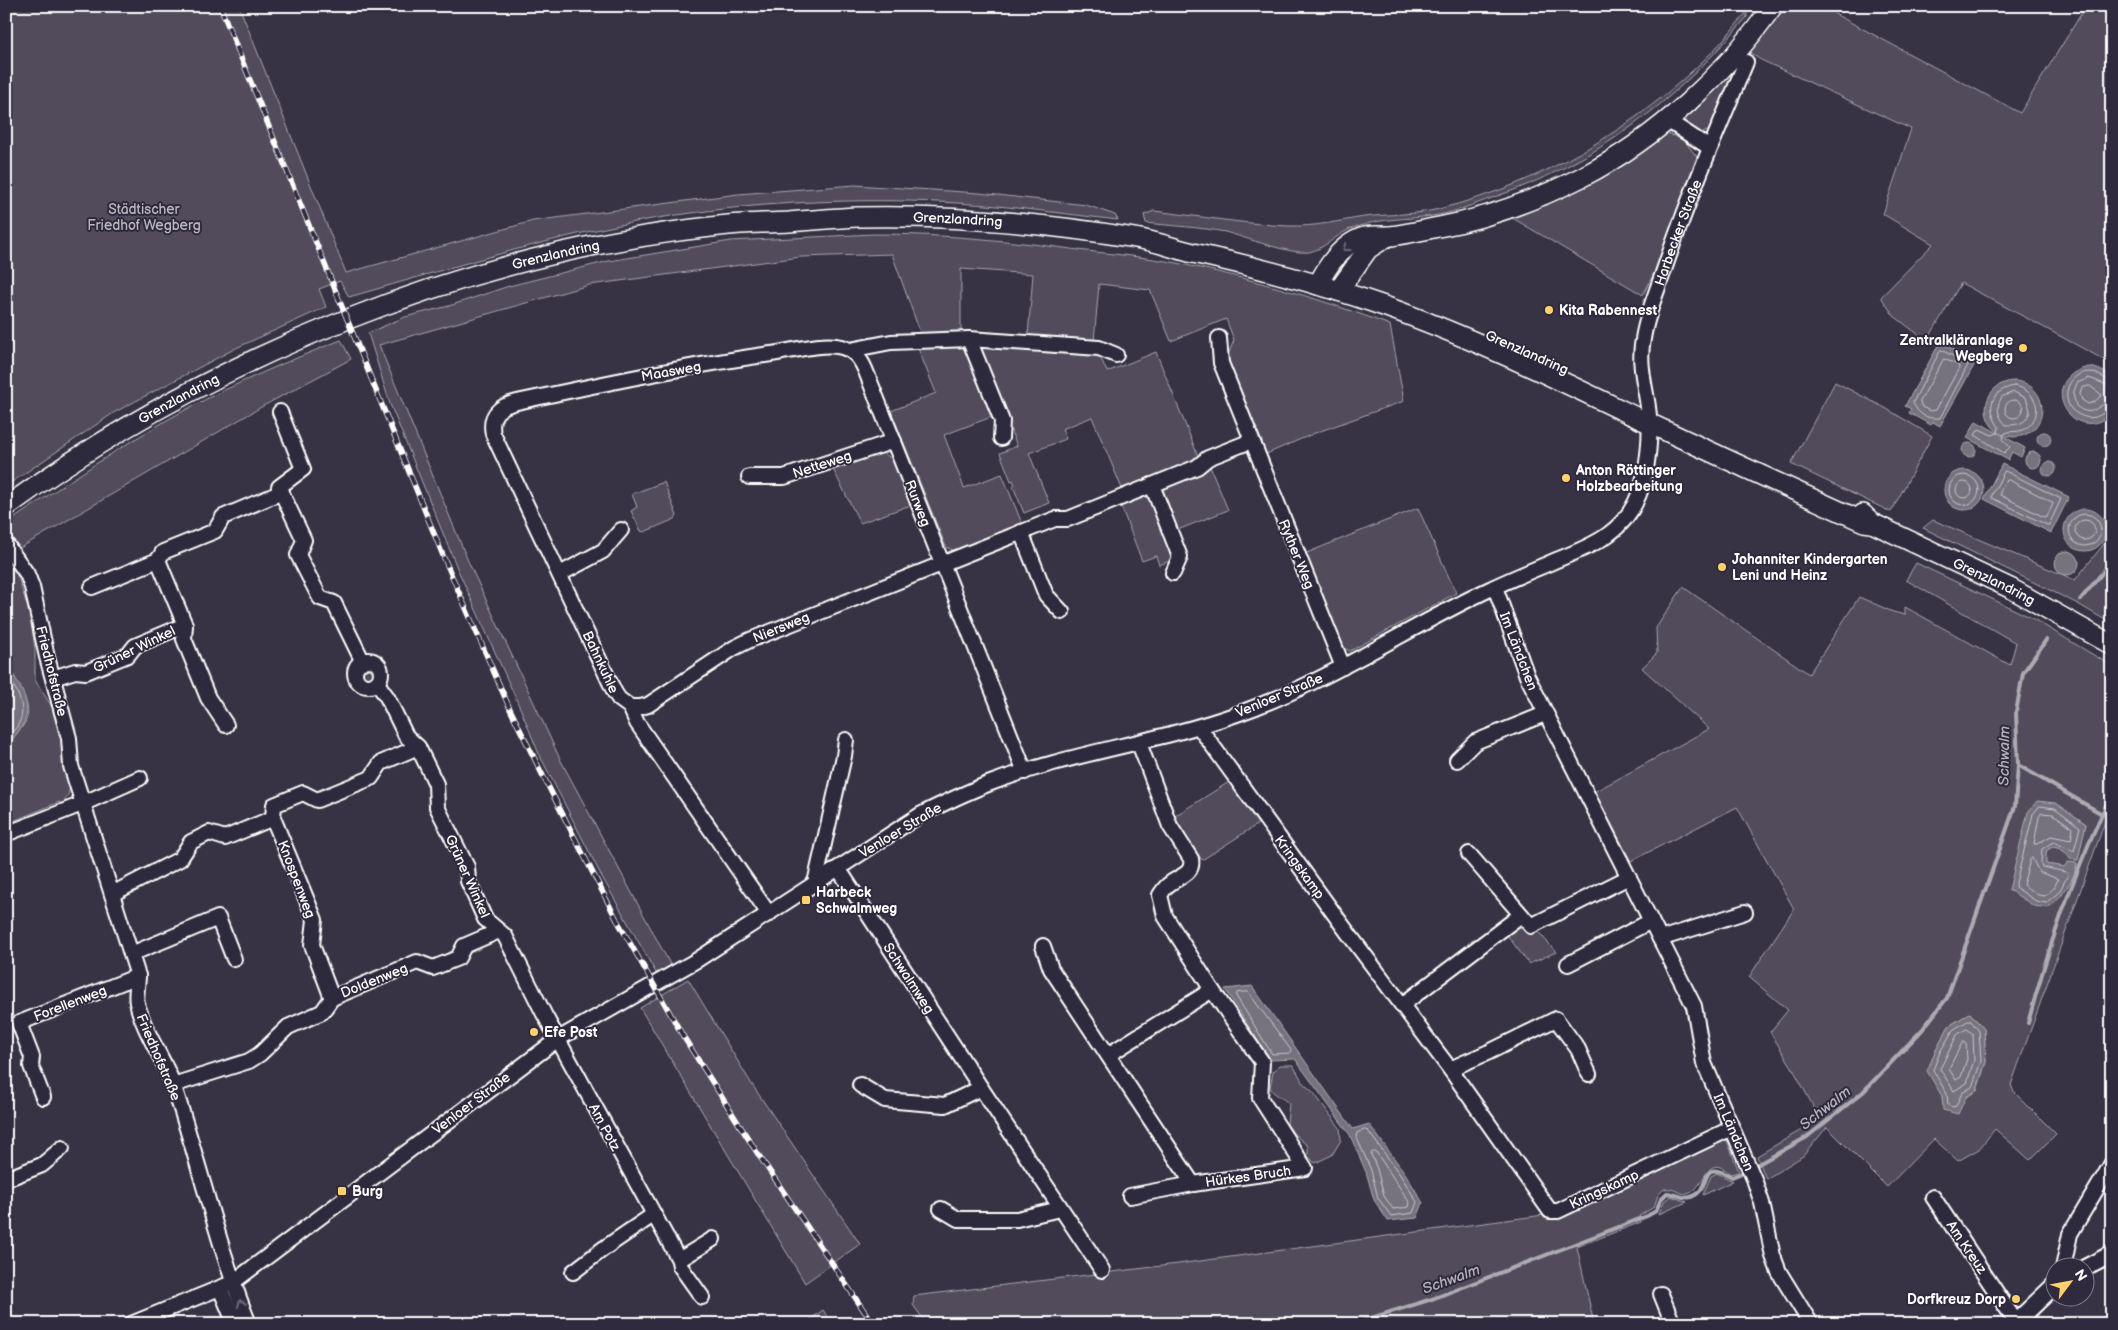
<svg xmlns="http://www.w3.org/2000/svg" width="2118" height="1330" font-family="'Balsamiq Sans',sans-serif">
  <rect width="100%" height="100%" fill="#373345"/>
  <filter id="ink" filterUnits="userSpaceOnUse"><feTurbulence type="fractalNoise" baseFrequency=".02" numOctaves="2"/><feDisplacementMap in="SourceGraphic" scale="10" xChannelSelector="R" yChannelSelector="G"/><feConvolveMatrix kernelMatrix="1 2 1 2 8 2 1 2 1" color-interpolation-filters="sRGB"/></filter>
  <g filter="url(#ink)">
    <!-- green -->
    <g fill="#514c5c" stroke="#a8a6ae" fill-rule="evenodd">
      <path d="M6 6H239L346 273 533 221 738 194 855 185 979 193 1086 205 1115 215 1118 220C1065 214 1011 206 958 203 875 198 781 201 699 212 579 227 465 264 349 297L340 281 319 289 326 307 234 349 115 412 6 486V174L8 173 6 169Z"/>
      <path d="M1736 6H1751L1747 12V17C1675 102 1598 162 1492 198 1474 204 1456 212 1438 215 1415 219 1392 218 1370 223 1363 225 1355 227 1348 230 1335 236 1324 249 1309 252 1292 255 1244 237 1225 232 1199 227 1172 226 1146 223L1144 215 1154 211C1198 216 1244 224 1289 226 1314 227 1339 221 1364 217 1389 214 1415 215 1439 209 1543 183 1636 128 1711 53 1724 40 1735 26 1746 13Z"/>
      <path d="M1779 6H1820L2020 113 2086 6H2112V364L1961 283 1927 341 1894 316 1881 297 1933 244 1883 214 1911 129 1761 60 1747 51 1742 65 1723 97 1710 130 1700 134C1688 129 1685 125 1686 112Z"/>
      <polygon points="1661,131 1684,140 1697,157 1654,273 1643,295 1509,216"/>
      <path d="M874 234C945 234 1015 241 1086 251 1114 254 1144 257 1172 262 1247 277 1319 298 1390 325L1404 401 1315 433 1264 455 1226 360 1234 340 1226 319 1171 341 1150 290 1099 284 1094 341 1028 336 1033 274 961 269V333L921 335 892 254 801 257 589 285 379 345 468 561 560 759 671 966 656 973 601 875 539 754 521 710 458 570 390 404 368 333 405 317 449 306 509 286 609 261 731 241Z"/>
      <path d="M341 340 351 359 263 406 20 548 6 530V524C65 484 123 444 185 410 236 383 288 361 341 340Z"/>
      <polygon points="983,344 1099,354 1107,372 1156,352 1198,456 1197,461 1123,491 1092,417 1062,429 1066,439 1029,453 1049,503 1024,513 1013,486 1015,485 1013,480 1011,481 1000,453 1017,446 978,349"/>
      <polygon points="963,345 968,349 994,416 944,435 964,488 1002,474 1023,526 957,552 946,547 891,411 936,393 917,346"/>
      <polygon points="1835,382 1887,409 1932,436 1891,512 1791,464"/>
      <path d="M881 453C900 457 905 489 911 505L860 523 833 469Z"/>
      <polygon points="1209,464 1228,510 1175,531 1161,496 1166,486 1207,470"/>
      <polygon points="664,482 677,516 675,519 644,532 641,531 631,511 637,507 632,494"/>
      <polygon points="1142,496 1152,500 1175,559 1159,565 1156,556 1142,561 1120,504"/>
      <polygon points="1418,508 1456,593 1350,651 1341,647 1304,554"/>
      <polygon points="1933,520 2075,580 2112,534 2112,624 2078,604 1923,528"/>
      <path d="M6 558 18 577 30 615 35 649V680L52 707 59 734H63C66 754 78 790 62 804L59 802 6 824C6 801 3 773 6 751 8 737 28 728 28 712 27 692 9 679 6 660 4 649 9 640 6 630Z"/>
      <path d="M1916 563 2030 617 2112 666V802L2011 1085 2014 1092 2056 1134 2030 1160 1995 1129 1979 1149 1958 1161 1934 1139 1887 1187 1827 1127 1803 1156 1766 1179 1757 1156 1820 1119 1792 1067 1770 1032 1788 1010 1749 977 1794 909 1737 807 1631 861 1594 792 1709 729 1642 668 1657 653 1656 628 1683 587 1809 674 1859 597 1893 612 1905 615V607L2010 665 2016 643 1906 580ZM2056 803 2086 824 2077 860 2059 848 2052 847 2046 851 2045 864 2064 867 2077 864 2075 872 2062 895 2023 898 2009 890 2018 860ZM1970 1013 1984 1029 1986 1062 1977 1091 1944 1109 1942 1096 1928 1071 1936 1050 1949 1026Z"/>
      <circle cx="368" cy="674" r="8"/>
      <polygon points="1229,782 1258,824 1202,860 1173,817"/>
      <polygon points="1516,922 1535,928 1556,952 1529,964 1504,931"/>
      <polygon points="688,979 751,1083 860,1244 805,1283 640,1008"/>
      <path d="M1280 1065H1293L1304 1084 1313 1092 1340 1128 1341 1140 1332 1155 1315 1163 1308 1156V1146L1294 1134 1287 1124 1289 1104C1283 1097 1275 1096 1270 1088L1273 1072Z"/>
      <path d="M1725 1135 1739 1172 1730 1174C1707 1151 1705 1186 1690 1193 1682 1197 1676 1187 1664 1189L1658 1195 1654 1207 1639 1216 1641 1222 1577 1247 1594 1324H927L913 1305 914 1296 1178 1264 1559 1213Z"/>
      <polygon points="1717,1173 1733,1181 1703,1195 1711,1176"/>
      <polygon points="1671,1196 1687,1202 1659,1214 1664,1201"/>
      <polygon points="823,1310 832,1324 804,1324"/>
    </g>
    <!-- water -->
    <g fill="#76737f" stroke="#adabb2">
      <polygon points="1940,342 1976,362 1940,426 1933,422 1931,425 1909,413 1911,409 1905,406"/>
      <path d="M2089 367C2097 368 2107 372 2112 379 2112 388 2115 403 2112 411 2110 416 2104 419 2100 421 2067 436 2038 378 2089 367Z"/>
      <circle cx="2014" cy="409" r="28"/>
      <polygon points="1976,421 2025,448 2021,457 2012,452 2008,460 1967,438"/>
      <circle cx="2044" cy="439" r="7"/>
      <circle cx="1969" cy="450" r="7"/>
      <circle cx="2033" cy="460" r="8"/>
      <circle cx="2049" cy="469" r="7"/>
      <polygon points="2002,464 2069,497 2051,533 1984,499"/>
      <circle cx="1964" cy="490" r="20"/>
      <circle cx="2085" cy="530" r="21"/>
      <circle cx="2067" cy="563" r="12"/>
      <path d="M6 661C20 690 40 706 15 736 11 740 10 745 6 749Z"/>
      <path d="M2037 801 2056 803 2086 824 2078 860 2070 859C2066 851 2061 848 2052 847L2046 851V864L2064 867 2068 862 2077 863C2074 882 2062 896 2048 908L2034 906 2009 890 2028 812Z"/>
      <polygon points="1252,986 1353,1129 1369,1124 1405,1173 1423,1203 1417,1218 1388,1221 1374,1200 1366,1172 1350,1135 1295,1059 1270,1060 1225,989"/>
      <polygon points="1970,1013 1984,1029 1986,1062 1976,1091 1966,1097 1958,1114 1943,1110 1942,1096 1927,1071 1936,1050 1949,1026"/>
    </g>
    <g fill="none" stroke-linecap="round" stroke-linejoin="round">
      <!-- shore -->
      <g stroke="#c8c7cc" stroke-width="1">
        <path d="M1941 350 1967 363 1968 365 1940 418C1926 419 1919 415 1913 403Z"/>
        <polygon points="1944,359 1958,365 1959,368 1936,410 1930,411 1922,407 1920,402"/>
        <path d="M2112 381C2104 380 2098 372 2090 372 2070 372 2060 394 2072 410 2081 417 2091 421 2102 414 2106 411 2106 409 2112 408"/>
        <path d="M2014 386C2022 387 2029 391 2033 398 2041 409 2035 425 2022 430 2016 433 2009 430 2004 434L2003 440 2010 447 2004 453 1975 435 1979 429 1992 435 1998 433 1999 427C1986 408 1990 391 2014 386Z"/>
        <polygon points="2090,386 2102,395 2094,402 2088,404 2082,400 2080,394 2082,388"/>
        <path d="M2112 387 2089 378 2077 383 2073 394 2076 406C2094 420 2096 403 2112 402"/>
        <path d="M2014 392 2026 398 2030 410C2027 424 2018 425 2006 425 1998 416 1995 407 2002 397Z"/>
        <circle cx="2014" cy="409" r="9"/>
        <polygon points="2005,471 2061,499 2049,525 2047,525 1992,498 1992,495"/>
        <circle cx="1964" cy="490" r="15"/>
        <polygon points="2009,480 2052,502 2053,504 2047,516 2044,517 2000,495 2000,492 2006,481"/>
        <circle cx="1964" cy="490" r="8"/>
        <circle cx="2085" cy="530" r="16"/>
        <circle cx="2085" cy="530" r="10"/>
        <path d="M6 673C16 690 30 709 16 728 13 732 9 735 6 740"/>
        <polygon points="2040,806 2055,808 2080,827 2074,851 2053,842 2042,849 2041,863 2042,867 2066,872 2068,875 2059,892 2046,903 2036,901 2015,887 2033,814"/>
        <polygon points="2042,813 2053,814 2073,828 2071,840 2051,836 2037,844 2034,844 2039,817"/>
        <polygon points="2032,858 2039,872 2058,879 2054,888 2045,896 2038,895 2023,885 2030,860"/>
        <polygon points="1248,992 1291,1050 1290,1053 1272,1054 1236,996 1237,993"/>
        <polygon points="1968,1021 1971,1021 1979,1031 1981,1061 1972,1087 1962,1093 1956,1106 1953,1107 1948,1105 1947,1094 1933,1070 1940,1052 1953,1030"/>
        <polygon points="1967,1029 1973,1034 1974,1060 1967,1083 1954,1091 1940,1069 1957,1035"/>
        <polygon points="1963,1042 1966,1044 1967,1059 1961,1077 1956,1080 1949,1069"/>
        <polygon points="1365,1130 1368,1131 1401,1176 1417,1202 1413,1213 1391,1216 1378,1198 1371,1170 1356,1136 1357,1133"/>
        <polygon points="1373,1152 1376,1152 1410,1203 1409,1207 1393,1209 1384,1196 1377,1169 1371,1154"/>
      </g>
      <!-- stream -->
      <g stroke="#adabb2" stroke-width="4">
        <polyline points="2080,600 2112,561"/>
        <polyline points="2018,765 2102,814 2112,794"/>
        <path d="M2028 1023C2047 952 2071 881 2102 814"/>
        <polyline points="1753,1167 1807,1137 1863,1092 1922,1030 1947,998 2015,806 2018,765 2016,712 2023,673 2046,640"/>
        <path d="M1352 1324 1432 1299 1647 1216 1656 1211 1661 1199 1667 1193C1676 1193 1682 1200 1691 1197 1714 1189 1696 1157 1732 1177L1747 1171"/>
      </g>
      <defs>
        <g id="minor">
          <polyline points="1667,120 1710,148"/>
          <polyline points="1219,338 1221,363 1343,667"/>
          <polyline points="969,339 1002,421 1001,438"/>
          <polyline points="850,350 891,342 969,339 1099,348 1116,355"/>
          <polyline points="280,412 303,469 279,487 304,540 298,555 320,598 334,603 363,662"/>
          <polyline points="749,477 784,477 894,441"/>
          <polyline points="1152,485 1180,557 1173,573"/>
          <polyline points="1021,532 1046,595 1062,612"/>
          <path d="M6 544 27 574 32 587 47 657 69 738 71 766 138 976C138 984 135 995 137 1003 144 1033 164 1058 174 1087 200 1165 218 1247 249 1324"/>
          <polyline points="560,574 603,551 621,530"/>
          <polyline points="92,587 158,560"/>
          <polyline points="1495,587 1527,676 1694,1006 1704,1063 1754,1179 1762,1203 1773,1256 1779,1272 1811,1324"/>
          <circle cx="368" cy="673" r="13"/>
          <polyline points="53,678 75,671 86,672 128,655 135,646 185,625"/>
          <polyline points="377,683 387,697 406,736 418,747 436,784 437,807 467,867 468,881 485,919 505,936 544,1014 679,1260 680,1266 702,1297"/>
          <polyline points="630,707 641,707 648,705 734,648 750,640 1055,519 1068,519 1197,467 1208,458 1251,441"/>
          <polyline points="226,725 208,698 184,639 185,625 158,560 163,552 215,531 223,517 282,492"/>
          <polyline points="1199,727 1348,933 1450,1069 1550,1211 1558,1211 1732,1128"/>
          <polyline points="1457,760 1475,742 1545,714"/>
          <polyline points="273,818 315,920 312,945 332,998"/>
          <polyline points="6,834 82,804 140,778"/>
          <polyline points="1469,854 1531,926 1629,877"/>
          <polyline points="838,868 981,1088 1102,1270"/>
          <polyline points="815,883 844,756 846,740"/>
          <polyline points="112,894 180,859 191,842 209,833 225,838 273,818 274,805 303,793 317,800 371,778 381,763 418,747"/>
          <path d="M769 914 637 723 630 707 619 699 615 693 493 434C489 415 499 406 517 402 601 384 686 366 771 354 792 351 823 342 842 347 856 351 862 361 867 374L1025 772"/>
          <polyline points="1660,939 1745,912"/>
          <polyline points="1043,946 1051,969 1193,1184"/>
          <polyline points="131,954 218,918 234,959"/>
          <polyline points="1568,964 1651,921"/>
          <polyline points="1402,1005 1521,915"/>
          <polyline points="1108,1055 1212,990"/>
          <polyline points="1450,1069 1489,1052 1556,1019 1578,1049 1589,1074"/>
          <polyline points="173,1085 249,1061 260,1054 288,1027 322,1012 332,998 417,962 433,968 458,958 464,946 499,931"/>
          <polyline points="860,1085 885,1100 945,1105 981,1088"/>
          <polyline points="43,1097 31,1066 32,1057 19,1023 138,976"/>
          <polyline points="6,1179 42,1165 62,1148"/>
          <path d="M1130 1196 1193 1184 1305 1168 1260 1098 1262 1062 1212 990 1165 916 1160 895C1163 891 1165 887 1168 885 1178 876 1194 875 1191 859L1170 826 1139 743"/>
          <polyline points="1933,1197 2016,1322"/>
          <polyline points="941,1209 958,1219 1017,1219 1060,1209"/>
          <polyline points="679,1260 713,1239"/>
          <polyline points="2063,1268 2070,1234 2112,1163"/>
          <polyline points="573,1272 603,1249 653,1215"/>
          <polyline points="220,1288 235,1324"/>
          <polyline points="1661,1294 1673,1324"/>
          <path id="s1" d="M131 1324 232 1283 558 1039 697 960 920 815C942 804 965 793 988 784 1069 753 1155 743 1237 714 1326 683 1405 629 1490 589 1513 578 1536 569 1559 559 1594 545 1625 532 1639 494 1648 471 1652 432 1648 407 1645 384 1638 363 1643 339 1646 317 1656 294 1663 273 1687 201 1717 132 1746 62"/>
        </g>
        <g id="tertiary">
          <polyline points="2085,1268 2112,1254"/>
          <polyline points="2014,1324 2056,1284"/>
        </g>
        <g id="secondary">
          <path d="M1318 285C1327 266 1341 246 1361 238 1371 234 1381 237 1391 236 1407 234 1423 230 1439 227 1489 218 1538 199 1582 177 1658 138 1724 75 1773 6"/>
          <polyline points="1338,291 1368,249 1388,236"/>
          <path id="s2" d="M6 507C211 357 466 253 719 226 742 223 766 223 789 222 812 220 835 218 858 217 950 215 1044 223 1135 238 1155 241 1173 248 1193 253 1257 267 1321 284 1384 306 1471 337 1555 378 1638 418 1713 453 1788 488 1864 522L1872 523"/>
          <path id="s3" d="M1863 514 1872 523 2012 589 2112 645"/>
        </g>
      </defs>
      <!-- minor casing -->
      <use href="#minor" stroke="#fff" stroke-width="18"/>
      <!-- tertiary casing -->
      <use href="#tertiary" stroke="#fff" stroke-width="20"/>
      <!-- secondary casing -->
      <use href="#secondary" stroke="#fff" stroke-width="22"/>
      <!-- minor -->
      <use href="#minor" stroke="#2f2a3d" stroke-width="14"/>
      <!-- tertiary -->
      <use href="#tertiary" stroke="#2f2a3d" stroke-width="16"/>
      <!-- secondary -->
      <use href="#secondary" stroke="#2f2a3d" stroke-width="19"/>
      <defs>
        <polyline id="rail" points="220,6 444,558 510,709 543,776 617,920 683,1036 758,1154 873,1324"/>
      </defs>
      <!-- rail casing -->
      <use href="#rail" stroke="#fff" stroke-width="5.5"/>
      <!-- rail -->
      <use href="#rail" stroke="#2f2a3d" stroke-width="4" stroke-dasharray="11" stroke-linecap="butt"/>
    </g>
    <!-- one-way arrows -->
    <defs><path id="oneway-chevron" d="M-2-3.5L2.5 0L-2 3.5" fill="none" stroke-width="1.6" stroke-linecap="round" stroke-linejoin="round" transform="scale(1.25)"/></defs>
    <g stroke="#6d6a77">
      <use href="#oneway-chevron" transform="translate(1346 248) rotate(143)"/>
      <use href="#oneway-chevron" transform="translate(241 1303) rotate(-112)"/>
    </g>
  </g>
  <!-- markers -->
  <g fill="#ffd166" stroke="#2f2a3d" stroke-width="2">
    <circle cx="1549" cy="310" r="5"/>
    <circle cx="2023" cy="348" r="5"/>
    <circle cx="1566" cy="478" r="5"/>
    <circle cx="1722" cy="567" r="5"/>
    <rect x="801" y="895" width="10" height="10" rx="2.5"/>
    <circle cx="534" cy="1032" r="5"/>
    <rect x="337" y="1186" width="10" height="10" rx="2.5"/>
    <circle cx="2016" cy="1299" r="5"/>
  </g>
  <g text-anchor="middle" stroke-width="4" stroke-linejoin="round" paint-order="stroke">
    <!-- park labels -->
    <g font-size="14" fill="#b9b7be" stroke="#2f2a3d">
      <text x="144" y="214">Städtischer<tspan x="144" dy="16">Friedhof Wegberg</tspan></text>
    </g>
    <!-- street labels -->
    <g font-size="14" fill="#fff" stroke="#2f2a3d">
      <text dy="5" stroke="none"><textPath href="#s2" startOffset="1014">Grenzlandring</textPath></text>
      <text dy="5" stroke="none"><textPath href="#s1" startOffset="2009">Harbecker Straße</textPath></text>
      <text dy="5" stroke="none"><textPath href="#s2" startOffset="609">Grenzlandring</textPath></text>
      <text transform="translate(1527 352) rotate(24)" y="5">Grenzlandring</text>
      <text transform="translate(671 371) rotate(-10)" y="5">Maasweg</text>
      <text dy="5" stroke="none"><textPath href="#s2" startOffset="204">Grenzlandring</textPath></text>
      <text transform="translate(822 464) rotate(-18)" y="5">Netteweg</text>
      <text transform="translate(918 503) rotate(69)" y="5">Rurweg</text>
      <text transform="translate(1297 554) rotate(68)" y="5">Ryther Weg</text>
      <text dy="5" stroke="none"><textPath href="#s3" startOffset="148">Grenzlandring</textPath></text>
      <text transform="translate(781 627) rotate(-22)" y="5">Niersweg</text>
      <text transform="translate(134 649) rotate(-26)" y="5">Grüner Winkel</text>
      <text transform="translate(1519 651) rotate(69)" y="5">Im Ländchen</text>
      <text transform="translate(601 662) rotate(65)" y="5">Bahnkuhle</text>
      <text transform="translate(52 671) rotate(76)" y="5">Friedhofstraße</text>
      <text transform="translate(1279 695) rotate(-23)" y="5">Venloer Straße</text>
      <text transform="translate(900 830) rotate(-31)" y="5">Venloer Straße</text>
      <text transform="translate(1300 867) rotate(54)" y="5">Kringskamp</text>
      <text transform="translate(468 876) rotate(66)" y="5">Grüner Winkel</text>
      <text transform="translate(297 879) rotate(69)" y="5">Knospenweg</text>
      <text transform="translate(909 978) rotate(57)" y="5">Schwalmweg</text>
      <text transform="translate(374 980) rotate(-22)" y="5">Doldenweg</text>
      <text transform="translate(70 1003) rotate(-21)" y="5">Forellenweg</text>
      <text transform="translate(159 1057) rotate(67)" y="5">Friedhofstraße</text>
      <text transform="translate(471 1103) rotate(-37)" y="5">Venloer Straße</text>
      <text transform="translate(605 1127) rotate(62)" y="5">Am Potz</text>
      <text transform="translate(1734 1132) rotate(67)" y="5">Im Ländchen</text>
      <text transform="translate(1248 1176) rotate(-8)" y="5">Hürkes Bruch</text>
      <text transform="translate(1604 1189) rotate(-25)" y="5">Kringskamp</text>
      <text transform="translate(1967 1247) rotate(56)" y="5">Am Kreuz</text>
    </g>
    <!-- poi labels -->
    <g font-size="14" font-weight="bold" fill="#fff" stroke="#2f2a3d" text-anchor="start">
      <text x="1559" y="315">Kita Rabennest</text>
      <text x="2013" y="345" text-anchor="end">Zentralkläranlage<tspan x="2013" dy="16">Wegberg</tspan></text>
      <text x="1576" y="475">Anton Röttinger<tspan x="1576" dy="16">Holzbearbeitung</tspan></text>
      <text x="1732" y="564">Johanniter Kindergarten<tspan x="1732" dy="16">Leni und Heinz</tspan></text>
      <text x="816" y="897">Harbeck<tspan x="816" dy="16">Schwalmweg</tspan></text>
      <text x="544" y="1037">Efe Post</text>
      <text x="352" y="1196">Burg</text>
      <text x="2006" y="1304" text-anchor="end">Dorfkreuz Dorp</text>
    </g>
    <!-- water labels -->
    <g font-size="15" font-style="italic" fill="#b4b2b9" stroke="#2f2a3d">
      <text transform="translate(2004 756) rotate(-89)" y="5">Schwalm</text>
      <text transform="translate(1825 1108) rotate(-38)" y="5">Schwalm</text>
      <text transform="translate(1451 1279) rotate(-20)" y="5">Schwalm</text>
    </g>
  </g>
  <!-- margin -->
  <rect width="2118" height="1330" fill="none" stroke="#2f2a3d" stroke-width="25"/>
  <rect x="12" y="12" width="2093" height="1305" fill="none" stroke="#fff" stroke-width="2" filter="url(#ink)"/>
  <!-- north arrow -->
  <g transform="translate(2070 1282) rotate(58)"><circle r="24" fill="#2f2a3d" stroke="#827f8b"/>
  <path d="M0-4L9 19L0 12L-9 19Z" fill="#ffd166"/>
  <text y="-8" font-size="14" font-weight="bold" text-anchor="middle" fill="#ffffff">N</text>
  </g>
</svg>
